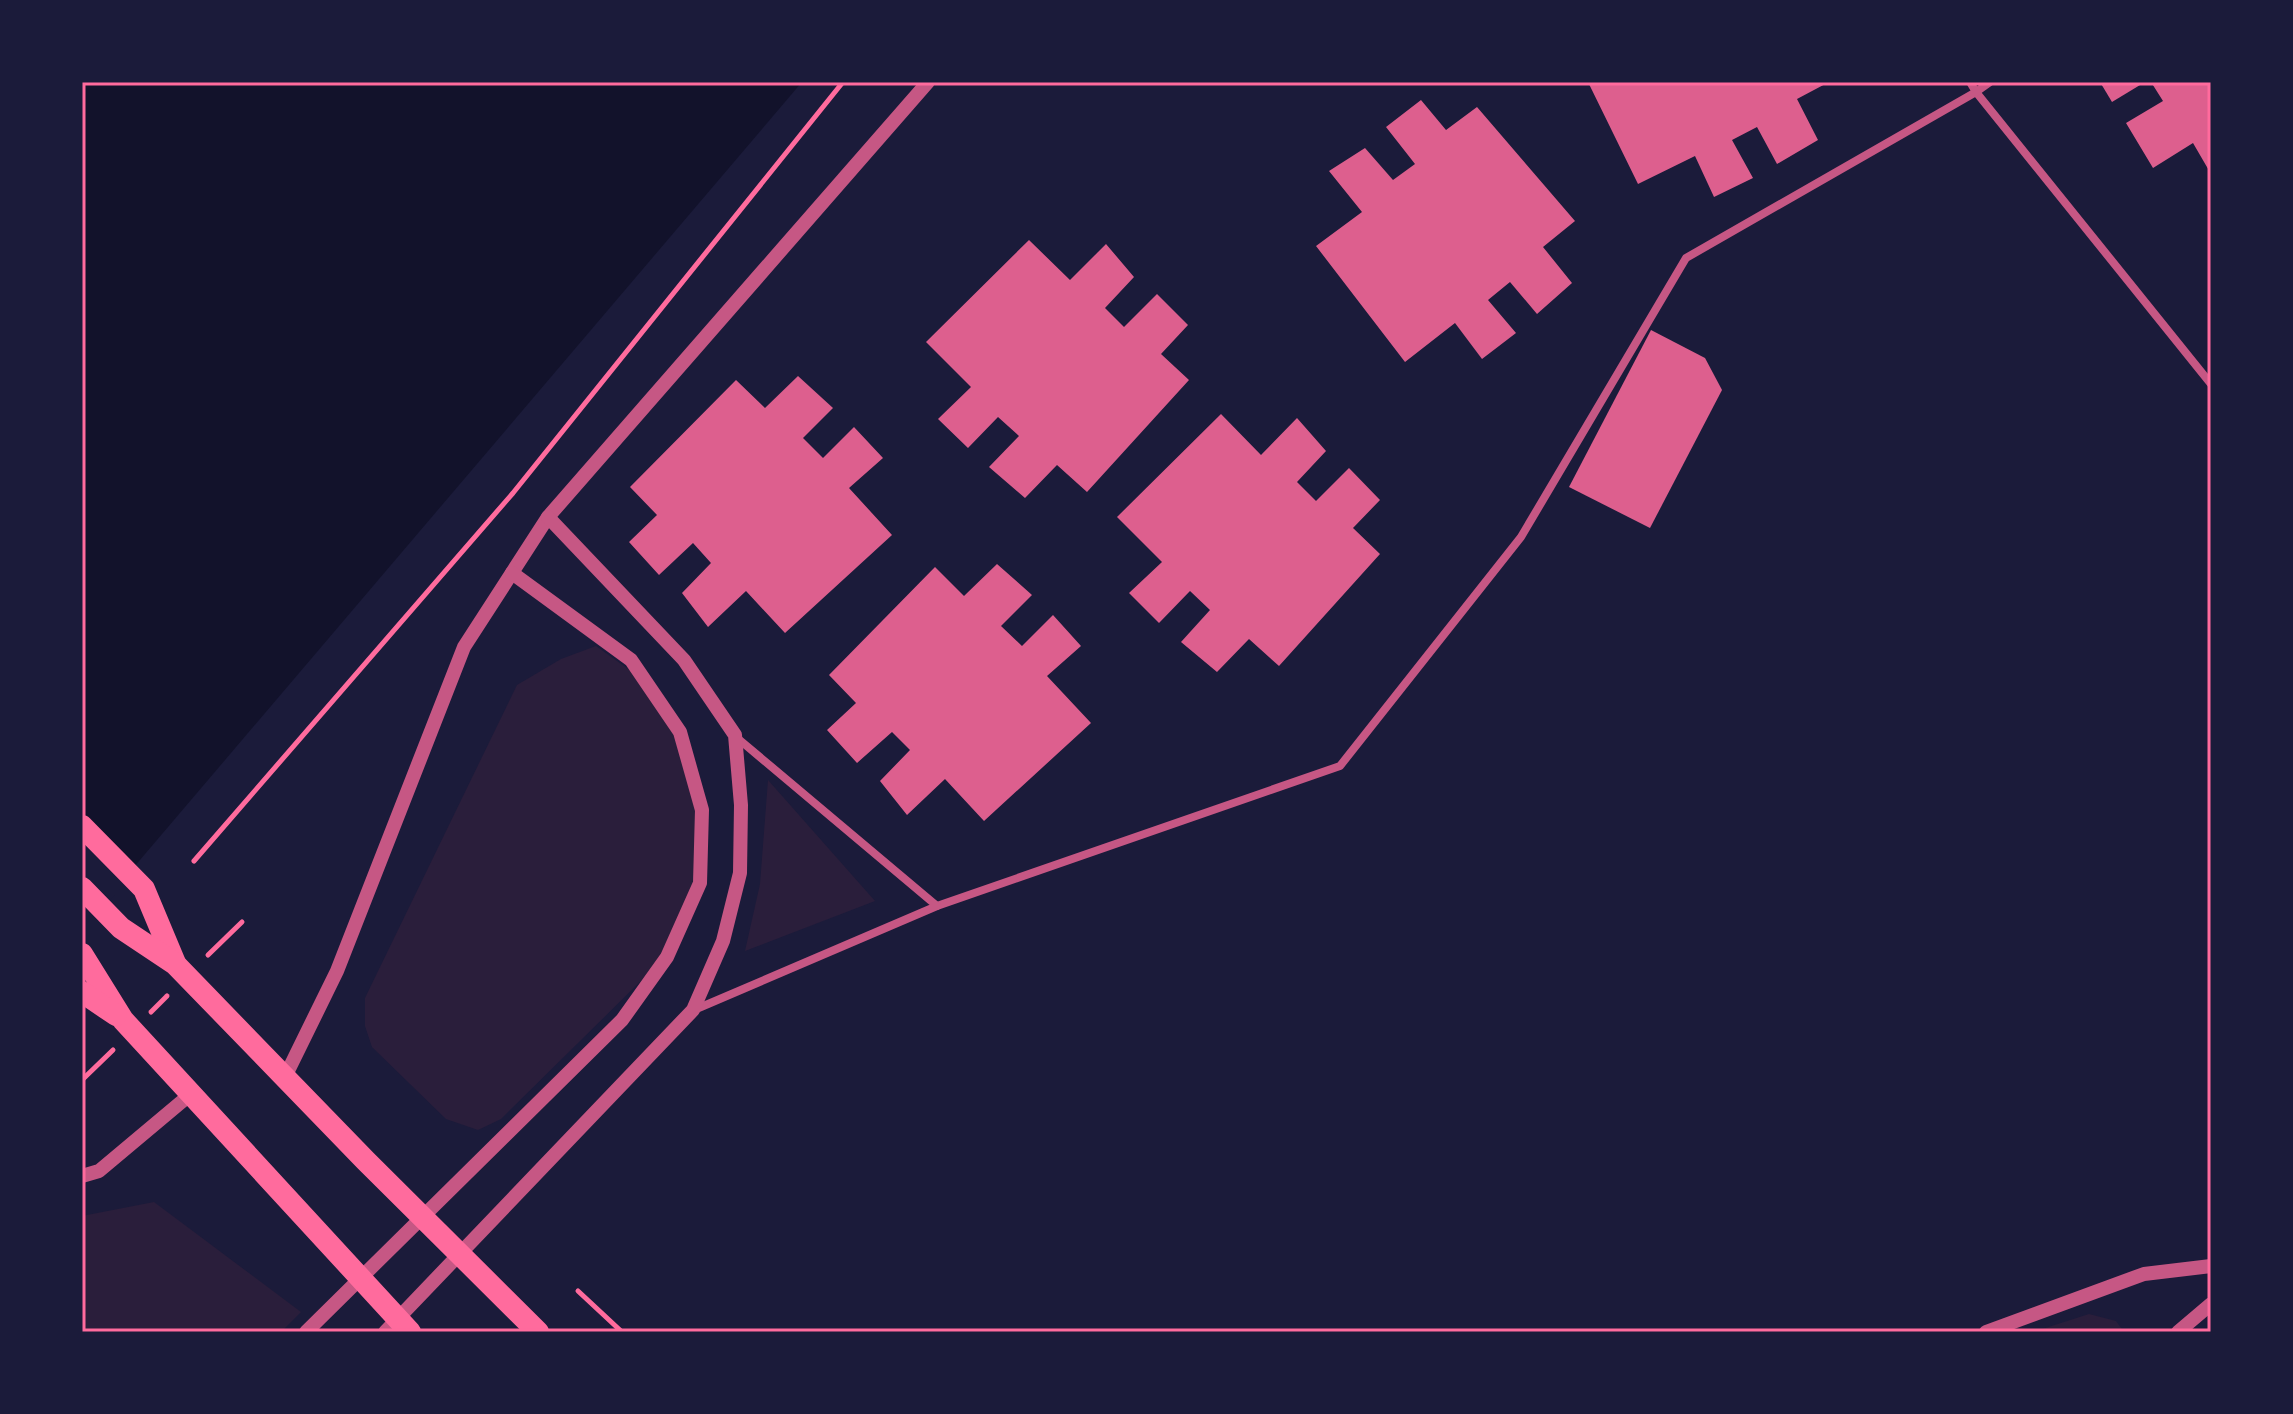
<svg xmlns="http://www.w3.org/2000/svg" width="2293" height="1414" font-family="'DejaVu Sans',sans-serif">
  <rect width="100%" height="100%" fill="#1b1b3a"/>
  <!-- green -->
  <g fill="#2a1e3b">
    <polygon points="596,646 631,671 663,707 695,769 697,884 680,932 652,970 501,1119 478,1130 446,1119 372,1047 365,1026 365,998 517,685 561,659"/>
    <polygon points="768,780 875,901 745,951 760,884"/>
    <polygon points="154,1202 301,1312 281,1332 82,1332 82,1216"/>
    <polygon points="2089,1314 2116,1321 2124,1332 2033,1332"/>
  </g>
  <!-- water -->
  <polygon fill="#12122b" points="82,82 802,82 111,894 82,924"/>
  <!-- pier -->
  <polygon fill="#1b1b3a" points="82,812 137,869 114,896 82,928"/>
  <!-- building -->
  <g fill="#dd5f8e">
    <polygon points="1588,82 1829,82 1797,99 1818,140 1777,164 1757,127 1732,140 1753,178 1714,197 1695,156 1638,184"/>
    <polygon points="2100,82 2145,82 2112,102"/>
    <polygon points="2151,82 2211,82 2211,174 2193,143 2153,168 2126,123 2163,101"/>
    <polygon points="1421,100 1446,130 1477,107 1575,221 1543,247 1572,283 1537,314 1510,282 1488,300 1516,333 1482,359 1455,323 1405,362 1316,246 1362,212 1329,171 1365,148 1393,180 1415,164 1386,127"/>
    <polygon points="1029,240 1070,280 1106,244 1134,277 1105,308 1124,327 1157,294 1188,325 1161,354 1189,380 1087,492 1057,465 1025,498 989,467 1019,436 998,417 968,448 938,419 971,387 926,342"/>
    <polygon points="1651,330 1705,358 1722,390 1650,528 1569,487"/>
    <polygon points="798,376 833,408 803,438 823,458 854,427 883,458 849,488 892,535 785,633 746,591 708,627 682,593 711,563 693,543 659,575 629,542 657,515 630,487 736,380 765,408"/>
    <polygon points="1221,414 1261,455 1297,418 1326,451 1297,482 1316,501 1349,468 1380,500 1353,528 1380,554 1279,666 1249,639 1217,672 1181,642 1210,610 1190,591 1159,623 1129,593 1162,562 1117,517"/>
    <polygon points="997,564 1032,595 1001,626 1022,646 1053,615 1081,646 1047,676 1091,723 984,821 945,779 907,815 880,781 910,750 892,732 857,763 827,730 856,703 829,675 935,567 964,596"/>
  </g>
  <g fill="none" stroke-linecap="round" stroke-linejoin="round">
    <!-- path -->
    <g stroke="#ff6b9d" stroke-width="5">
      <polyline points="194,861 513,493 843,82"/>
      <polyline points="208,955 242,922"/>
      <polyline points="151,1012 167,996"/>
      <polyline points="82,1080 113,1050"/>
      <polyline points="578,1291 622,1332"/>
    </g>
    <!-- minor -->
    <g stroke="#c65784" stroke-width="8">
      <polyline points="1970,82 1976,92 2211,384"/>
      <polyline points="937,906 1340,766 1521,537 1686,258 1976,92 1990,82"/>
      <polyline points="694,1010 937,906 736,737"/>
    </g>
    <!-- tertiary -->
    <g stroke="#c65784" stroke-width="14">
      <polyline points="285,1077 337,971 464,647 548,517 928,82"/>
      <polyline points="82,1176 99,1171 192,1093"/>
      <polyline points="306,1332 622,1020 667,957 700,883 702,810 680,732 631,660 512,573"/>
      <polyline points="385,1332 693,1010 723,941 740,873 741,805 735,735 684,660 548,517"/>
      <polyline points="1986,1332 2144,1274 2211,1266"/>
      <polyline points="2178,1332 2211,1304"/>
    </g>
    <!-- trunk -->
    <g stroke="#ff6b9d" stroke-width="22">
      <polyline points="82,826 144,889 175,963"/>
      <polyline points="82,888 121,928 175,964 366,1161 538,1332"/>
      <polyline points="82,954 123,1020 410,1332"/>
      <polyline points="82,992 116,1015"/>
    </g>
  </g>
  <!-- border -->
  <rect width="2293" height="1414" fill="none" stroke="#1b1b3a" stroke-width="168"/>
  <rect x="84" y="84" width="2125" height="1246" fill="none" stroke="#ff6b9d" stroke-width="3"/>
</svg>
